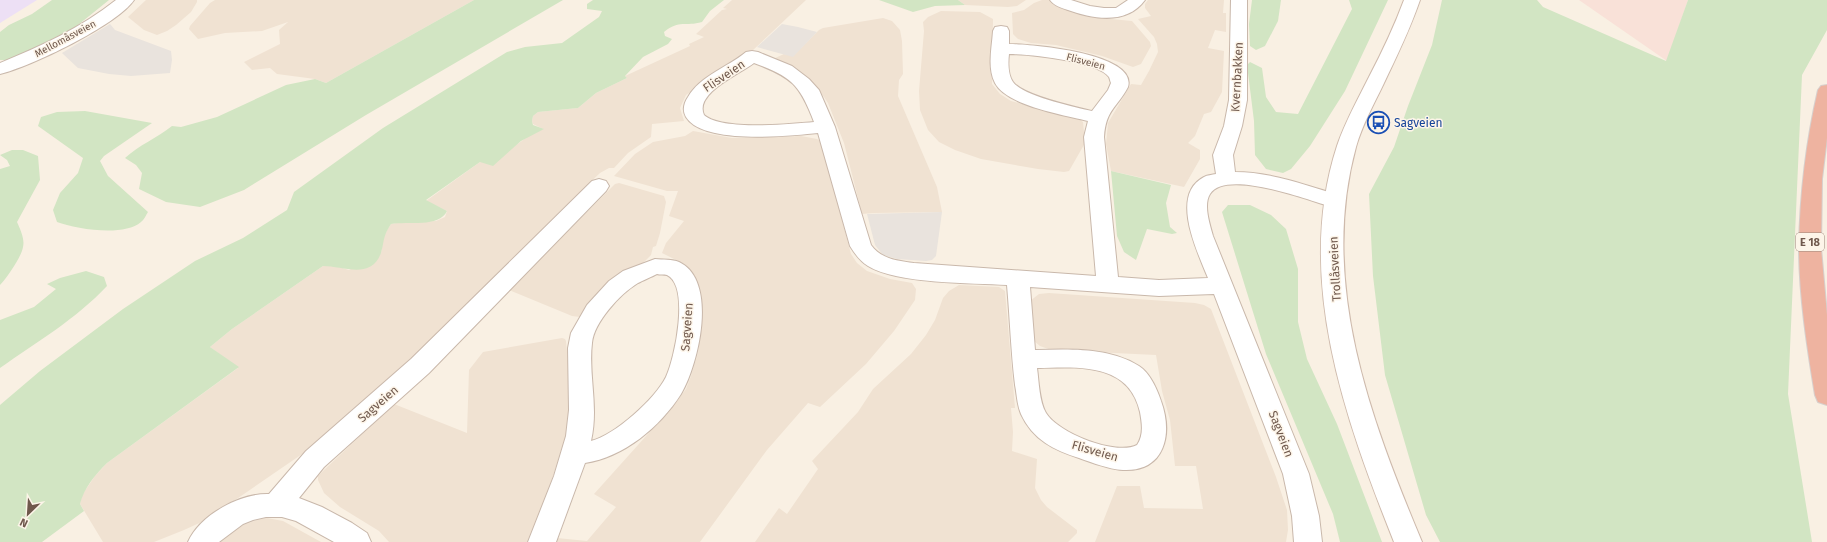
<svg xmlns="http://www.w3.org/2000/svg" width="1827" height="542" font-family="'Fira Sans',sans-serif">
  <rect width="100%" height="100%" fill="#f9f0e3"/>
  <!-- residential -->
  <g fill="#f0e2d2">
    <polygon points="146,0 197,0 197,2 191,12 176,25 167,31 157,35 144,30 128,17"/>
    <polygon points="215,0 474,0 326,83 315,79 277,74 270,68 252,70 244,62 280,44 279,30 288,22 262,31 225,33 198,39 189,29 190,26 210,3"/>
    <polygon points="732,0 806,0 751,52 686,95 680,108 684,121 652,124 651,137 628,153 614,168 609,168 600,173 548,223 432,344 324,439 206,520 184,530 154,542 103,542 80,504 82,495 95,476 107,463 238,368 210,347 232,329 323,266 336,266 349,270 381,253 384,235 391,224 403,222 436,221 445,217 447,211 426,201 480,162 512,148 530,135 543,129 533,124 532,121 533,116 538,112 578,108 596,93 627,78 625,76 690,46 689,44 704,37 696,34 722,10 727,9 723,8"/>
    <polygon points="958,0 1026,0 1017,6 1008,7 965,5"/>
    <polygon points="1042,0 1051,0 1085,14 1111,19 1132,21 1150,42 1151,46 1141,64 1133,67 1102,56 1056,45 1031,43 1018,39 1013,34 1012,13 1024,10 1034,3"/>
    <polygon points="1148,0 1224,0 1223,13 1226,13 1226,32 1215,30 1208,48 1224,51 1222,92 1211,112 1204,114 1195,136 1188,143 1200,150 1200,159 1184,187 1111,171 1106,144 1108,123 1131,84 1141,85 1149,71 1158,52 1157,44 1154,37 1138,19 1151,16 1145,8 1145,4"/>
    <polygon points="941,11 980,12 993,19 992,84 1000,94 1011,101 1079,119 1083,122 1085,143 1069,171 1064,172 1038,169 981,159 955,150 939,142 928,130 920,110 919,91 924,31 923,22 928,17"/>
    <polygon points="883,18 892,21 900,30 902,41 903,74 899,80 898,96 937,187 942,212 873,213 862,214 844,143 828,103 824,97 797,69 773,59 784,54 793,56 819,30 823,28"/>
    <polygon points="693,131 732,138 801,136 817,139 821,141 851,254 857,263 867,271 890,279 912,283 916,289 915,300 894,331 866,364 820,407 808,403 767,450 700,542 556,542 557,538 587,541 616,507 594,494 673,406 686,389 691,376 698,353 701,326 690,272 684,264 662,253 666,243 684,221 669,216 678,191 667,191 614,176 635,154 653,142 685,136"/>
    <polygon points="619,183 664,196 666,202 660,233 656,246 653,247 651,255 645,261 580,317 572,316 509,290 615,184"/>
    <polygon points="959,285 999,287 1005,291 1015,408 1011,408 1013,432 1012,451 1037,459 1035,488 1041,500 1047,507 1077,530 1077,533 1068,542 755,542 779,508 787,514 818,469 812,461 858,412 873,389 911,354 926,335 935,320 943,298 949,291"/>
    <polygon points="1049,293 1195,303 1204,305 1211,309 1276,477 1287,510 1288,530 1286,542 1095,542 1117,486 1140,486 1144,508 1203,509 1196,466 1175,466 1170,420 1162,391 1156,355 1051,350 1040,346 1034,341 1030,301 1039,294"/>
    <polygon points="562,338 565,339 566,341 571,391 568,437 565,438 532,542 389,542 379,531 340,507 324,493 318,480 318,476 323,471 394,404 467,433 469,370 483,352"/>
    <polygon points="267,518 283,521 321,542 220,542 238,527 257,520"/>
  </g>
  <!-- commercial -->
  <polygon fill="#f9e1d8" points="1579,0 1688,0 1667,61"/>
  <!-- industrial -->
  <g fill="#e9e3dd">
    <polygon points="110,24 115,30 171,51 172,60 170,73 131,76 109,74 78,68 62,53"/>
    <polygon points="782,24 798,27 817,32 793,57 757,47"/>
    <polygon points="942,212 936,256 932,260 926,261 897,259 883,255 875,245 867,214"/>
  </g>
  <!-- education -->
  <polygon fill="#ede0f5" points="0,0 37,0 0,23"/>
  <!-- green -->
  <g fill="#d2e5c3">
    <polygon points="52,0 109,0 73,29 9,60 0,60 0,32 9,25 32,14"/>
    <path d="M474 0H563L366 115 244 190 200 207 166 202 139 189 142 173 136 165 125 158C139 145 157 138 172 126L181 127 217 117 286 85 315 79 326 83Z"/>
    <path d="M593 0H724L710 11 702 22C685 27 680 19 664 32L665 36 672 39 668 44 643 57 625 76 627 78 596 93 578 108 538 112 533 116 532 121 533 125 544 129 521 141 493 166 480 162 426 200 447 211C439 228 408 221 391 224 382 238 385 240 381 253 371 280 343 266 323 266L232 329 210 347 239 367 107 463C95 475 84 488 80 504L84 511 42 542H0V405L40 371 123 309 195 261 243 238 287 210 294 192 383 128 507 52 525 47 562 43 599 17 602 11 587 9V4Z"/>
    <polygon points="879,0 958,0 965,5 935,6 913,12"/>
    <polygon points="1252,0 1281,0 1278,21 1265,46 1256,50 1250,46 1249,24"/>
    <polygon points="1349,0 1388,0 1345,91 1310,146 1291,169 1283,173 1266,169 1255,155 1254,121 1247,65 1250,62 1262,68 1266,97 1276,112 1298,114 1352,9"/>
    <polygon points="1442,0 1537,0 1543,7 1666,61 1688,0 1827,0 1827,30 1802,75 1788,394 1812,542 1440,542 1426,515 1385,375 1373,276 1369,194 1394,147 1408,106 1432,45"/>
    <path d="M85 111 152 123 104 156 100 161 108 176 148 212C146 215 144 220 141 222 124 237 76 229 57 222L53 210 60 193 78 173 83 158 38 126 41 117 57 112Z"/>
    <path d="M12 150H23L38 156 40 180 17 222C20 229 25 239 23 247 22 256 6 279 0 285V169L10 166 7 160 0 155Z"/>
    <polygon points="1111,171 1171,185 1166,203 1170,227 1177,233 1172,234 1147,229 1136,260 1124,252 1117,236"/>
    <polygon points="1228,205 1250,205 1271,215 1286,229 1298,269 1298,322 1307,359 1337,424 1382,542 1340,542 1333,514 1266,354 1222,212"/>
    <path d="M86 271 104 277 107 286C76 319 37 342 0 368V320L34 307 56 289 47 284 60 278Z"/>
  </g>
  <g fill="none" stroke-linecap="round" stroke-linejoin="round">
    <defs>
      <g id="street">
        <path d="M116 0H134C117 25 30 67 0 74V63C41 46 81 28 116 0Z"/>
        <path d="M1050 0H1071L1090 6 1104 8H1116L1128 0H1145C1127 25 1093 19 1068 10 1062 8 1054 6 1050 0Z"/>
        <path d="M1231 0H1247V100L1242 126 1233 155 1235 172C1272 172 1308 186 1342 196L1345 201 1342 206 1335 208C1311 201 1226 168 1210 194 1203 205 1210 225 1213 236L1309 474 1319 516 1322 542H1294L1292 516 1283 474 1214 294 1159 296 1030 287 1035 350C1069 349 1109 347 1139 366 1150 373 1157 389 1161 401 1173 434 1165 472 1123 470 1108 469 1093 463 1079 458 1054 450 1033 440 1021 414 1017 405 1017 395 1015 385 1011 352 1010 319 1007 285 972 283 897 284 868 266 860 261 855 254 850 246L818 133C789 136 703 145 686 117 682 110 684 103 688 97 700 76 728 67 746 52L752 51 758 52 792 66 809 79 819 90 835 127 871 245C881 259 898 261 914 263L1096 276 1084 137 1088 121C1064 115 1007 106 995 83 987 68 992 47 993 31L995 27 1001 26 1007 27 1009 31V44C1030 44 1138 53 1128 87 1117 108 1106 109 1104 137L1118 277 1159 280 1208 278C1198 253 1169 195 1204 177 1207 175 1212 175 1216 174L1213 155 1224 126 1229 100ZM1009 54C1028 54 1098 61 1109 77 1110 79 1110 81 1111 83L1108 90 1092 111C1075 107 1023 96 1013 82 1008 75 1008 62 1009 54ZM754 63C792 77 800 85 814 122 790 124 722 131 704 115 694 93 740 74 754 63ZM1037 368C1077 367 1129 362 1140 412 1142 423 1144 435 1137 445 1116 456 1058 433 1046 413 1039 401 1039 382 1037 368Z"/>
        <path d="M599 179 606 181 609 186 606 191 429 373 324 467 299 498 322 507 352 523 367 533 371 542H334L296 521 282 517H266L253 520 243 524 219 542H188C200 515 240 493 269 494L306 451 411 359 592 181Z"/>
        <path d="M655 259C663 260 672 259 679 262 719 281 698 366 681 394 660 427 624 457 585 463L556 542H528L554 476 566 436 569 410 568 348 571 333 587 305 609 281 623 271ZM657 274C660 275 664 274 667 275 690 286 675 358 666 377 655 399 615 435 591 441 599 406 588 375 592 343 594 322 620 294 638 283 644 280 651 277 657 274Z"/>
      </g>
      <path id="secondary" d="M1404 0H1420C1410 29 1397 56 1384 83 1374 104 1362 125 1356 147 1319 282 1370 418 1422 542H1394C1345 419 1294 278 1337 146 1345 122 1358 99 1369 77 1382 52 1394 27 1404 0Z"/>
      <path id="highway" d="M1827 85V138L1822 179 1821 248 1827 315V405L1818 402 1815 395C1807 347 1799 295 1799 247 1800 193 1806 142 1818 90L1821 86Z"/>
    </defs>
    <!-- street casing -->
    <use href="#street" stroke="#c9b8ab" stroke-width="2"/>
    <!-- secondary casing -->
    <use href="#secondary" stroke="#cebaac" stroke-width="2"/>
    <!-- highway casing -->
    <use href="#highway" stroke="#d7d0cd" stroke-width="2"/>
    <!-- street -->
    <use href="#street" fill="#fff" fill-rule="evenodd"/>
    <!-- secondary -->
    <use href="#secondary" fill="#fff" fill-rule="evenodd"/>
    <!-- highway -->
    <use href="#highway" fill="#eeb3a0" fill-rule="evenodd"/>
  </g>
  <!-- icons -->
  <defs>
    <symbol id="bus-ring" viewBox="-11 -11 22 22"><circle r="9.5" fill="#fdf5e9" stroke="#1a4fb4" stroke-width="1.5"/><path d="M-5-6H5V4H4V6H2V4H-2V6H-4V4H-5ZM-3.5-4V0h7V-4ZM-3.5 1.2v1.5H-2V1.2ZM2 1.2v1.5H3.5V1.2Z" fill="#1a4fb4"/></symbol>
  </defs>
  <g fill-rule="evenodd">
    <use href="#bus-ring" x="1366" y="110" width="25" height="25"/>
  </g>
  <g text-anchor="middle" stroke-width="3" stroke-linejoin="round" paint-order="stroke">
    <!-- far-street labels -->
    <g font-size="10" fill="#6f584c" stroke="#fdf5e9">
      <text transform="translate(65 38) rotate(-28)" y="4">Mellomåsveien</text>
      <text transform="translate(1086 61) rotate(15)" y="4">Flisveien</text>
    </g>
    <!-- shield labels -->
    <rect fill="#fdf5e9" stroke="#9a877b" stroke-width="1" x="1796" y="233" width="28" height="18" rx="3"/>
    <g font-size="11" font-weight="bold" fill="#6f584c">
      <text x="1810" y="246">E 18</text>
    </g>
    <!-- street labels -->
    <g font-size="12" fill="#6f584c" stroke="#fdf5e9">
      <text transform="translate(724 76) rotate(-34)" y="4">Flisveien</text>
      <text transform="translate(1237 77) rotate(-87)" y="4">Kvernbakken</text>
      <text transform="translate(1335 269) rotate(-93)" y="4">Trollåsveien</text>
      <text transform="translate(687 327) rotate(-86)" y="4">Sagveien</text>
      <text transform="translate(378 404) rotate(-41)" y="4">Sagveien</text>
      <text transform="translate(1281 434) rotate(69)" y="4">Sagveien</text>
      <text transform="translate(1095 451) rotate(16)" y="4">Flisveien</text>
    </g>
    <!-- transit labels -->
    <g font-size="12" fill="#164399" stroke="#fdf5e9" text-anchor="start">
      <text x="1394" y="127">Sagveien</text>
    </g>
  </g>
  <!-- north arrow -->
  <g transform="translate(28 514) rotate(205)" stroke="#fdf5e9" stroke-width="3" paint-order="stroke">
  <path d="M0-3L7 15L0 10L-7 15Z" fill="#6f584c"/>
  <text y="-6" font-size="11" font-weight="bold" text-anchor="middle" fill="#6f584c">N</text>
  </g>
</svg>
